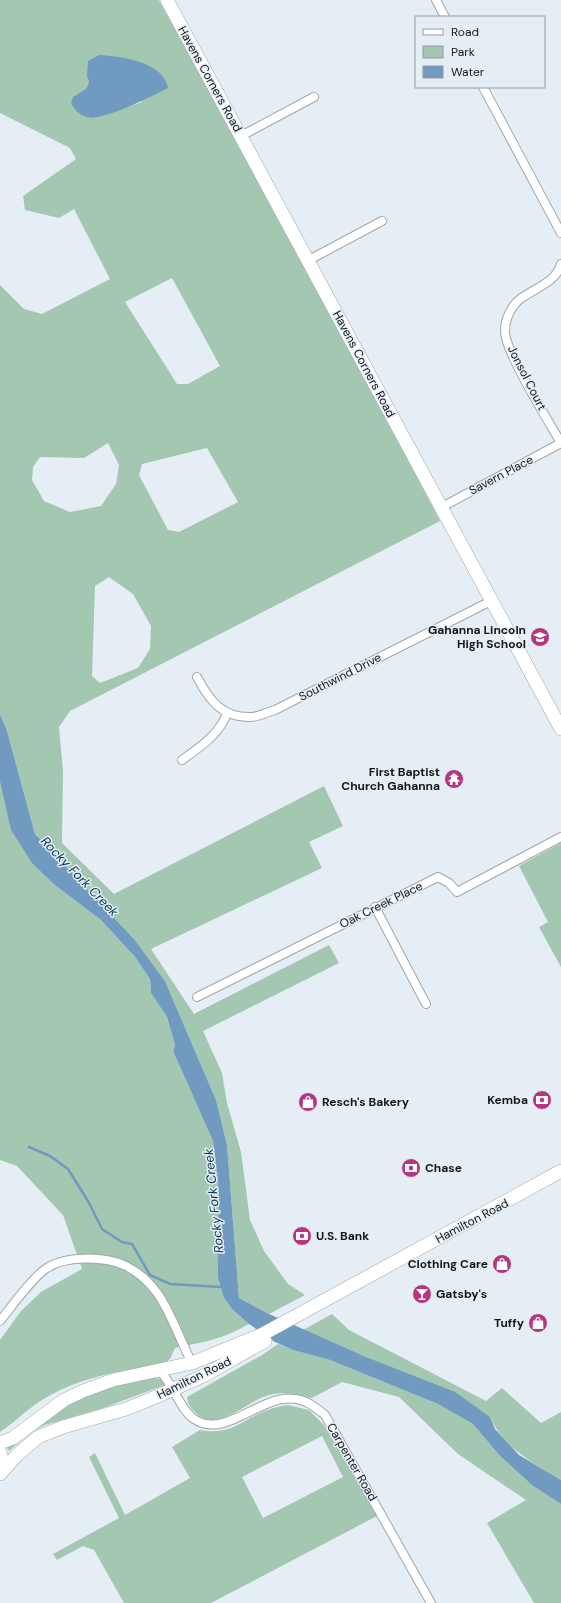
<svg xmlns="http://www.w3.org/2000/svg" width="561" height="1603" font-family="'DM Sans',sans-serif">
  <rect width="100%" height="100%" fill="#e6eef5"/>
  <!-- green -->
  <g fill="#a3c7b1" fill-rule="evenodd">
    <path d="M0 0H159L371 390 440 521 70 711 59 727 63 771 62 843 114 894 324 786 343 826 309 842 322 868 151 949 194 1014 329 945 339 963 203 1031 222 1073 227 1103 241 1152 250 1220 264 1251 288 1284 305 1295 269 1314 239 1298 227 1145 216 1100 165 981 134 939 35 834 7 731 0 714V285L24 309 42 314 110 279 74 209 59 218 25 210 23 196 76 159 70 148 0 113ZM87 76 142 102 109 113 88 118 86 89 89 82ZM172 278 220 366 188 384H177L125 302ZM108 443 119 465 116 484 101 506 70 512 44 501 32 480 33 467 40 457 84 458ZM207 448 238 502 179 532 168 530 139 475 142 464ZM109 577 133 594 151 626 150 649 138 668 100 683 92 676 95 586Z"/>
    <path d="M0 781 56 886 101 920 135 957 150 979 151 993 167 1017 175 1045 173 1051 213 1141 218 1179 219 1202 217 1242 218 1278 224 1298 233 1310 249 1324C226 1338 201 1343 175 1348L170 1359 164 1364C120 1371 77 1377 39 1402 25 1411 14 1423 0 1432V1340L21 1311 41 1292 82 1269 63 1215 17 1166 0 1160Z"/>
    <polygon points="561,843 561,967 539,927 548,922 519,866"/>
    <path d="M332 1314 349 1330 486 1401 502 1388 541 1423 561 1412V1480C533 1463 504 1448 490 1417L366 1357 303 1330Z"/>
    <path d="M278 1344 293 1350 330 1360 438 1404 473 1424 500 1456 533 1486 561 1504V1603H534L487 1523 526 1500 458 1454 399 1397 342 1382 312 1398C297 1395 284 1391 269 1395 246 1401 218 1434 196 1413 191 1409 188 1404 187 1397L262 1355Z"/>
    <polygon points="151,1376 160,1379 165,1385 103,1408 45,1425 31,1432 9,1451 4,1443 71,1398"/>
    <path d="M288 1405 309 1410 324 1425 377 1516 211 1603H124L94 1550 83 1546 57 1560 53 1554 119 1518 89 1457 95 1453 125 1515 190 1478 172 1447 200 1430C234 1436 241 1419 270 1409 275 1407 282 1406 288 1405ZM322 1436 343 1477 263 1518 242 1477Z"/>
  </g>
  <!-- water -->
  <g fill="#709ac0">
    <path d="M99 55C121 56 164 62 168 88 153 96 101 122 86 117 78 114 75 110 71 103L73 97 86 89 89 82 87 76 88 61Z"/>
    <polygon points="0,714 7,731 35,834 134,939 165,981 216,1100 227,1145 239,1298 269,1314 366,1357 455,1392 490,1417 495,1429 519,1455 561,1480 561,1504 533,1486 500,1456 473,1424 438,1404 330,1360 293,1350 275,1342 249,1324 233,1310 224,1298 218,1278 217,1242 219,1202 218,1179 213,1141 173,1051 175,1045 167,1017 151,993 150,979 135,957 101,920 56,886 32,863 11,830 0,781"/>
  </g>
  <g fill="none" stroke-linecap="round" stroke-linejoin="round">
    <!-- stream -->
    <polyline stroke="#709ac0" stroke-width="2.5" points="29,1147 50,1156 68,1169 88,1201 102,1229 122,1242 132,1244 150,1275 170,1284 221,1287"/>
    <defs>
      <g id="minor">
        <polyline points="436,0 445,17"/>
        <polyline points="483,87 561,233"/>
        <polyline points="241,136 314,97"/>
        <polyline points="309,260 382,221"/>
        <path d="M561 264C557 281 536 288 523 297 512 304 505 318 505 331 504 350 549 422 561 443"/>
        <polyline points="442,507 561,443"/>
        <path d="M197 677C209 700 222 718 251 717 258 717 267 712 275 710L491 601"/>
        <path d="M182 760C200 747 220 734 227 713"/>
        <polyline points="375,907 426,1004"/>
        <polyline points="197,997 438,877 449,883 457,892 561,837"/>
        <path d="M0 1321C12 1306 29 1282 44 1270 63 1255 105 1256 126 1266 138 1272 150 1283 158 1294 172 1315 180 1340 192 1363"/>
        <path d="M159 1370C173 1383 180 1410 194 1419 230 1443 269 1380 310 1404 315 1407 320 1411 325 1415L431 1603"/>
      </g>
      <g id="primary">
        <polyline points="167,0 561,729"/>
        <polyline points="0,1443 13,1438 64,1400 83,1391 113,1380 192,1363 263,1334 561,1171"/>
        <polyline points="0,1452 3,1464 0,1474"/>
        <polyline points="1,1473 17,1455 38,1437 63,1427 126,1409 158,1396 205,1375 265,1341"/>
      </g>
    </defs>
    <!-- minor casing -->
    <use href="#minor" stroke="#9fa7ad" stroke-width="10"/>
    <!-- primary casing -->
    <use href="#primary" stroke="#9fa7ad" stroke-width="14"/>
    <!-- minor -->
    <use href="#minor" stroke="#fff" stroke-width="8"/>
    <!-- primary -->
    <use href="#primary" stroke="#fff" stroke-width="13"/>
  </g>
  <!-- icons -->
  <defs>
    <symbol id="school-disc" viewBox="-11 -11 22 22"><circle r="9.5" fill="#b53580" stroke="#e6eef5"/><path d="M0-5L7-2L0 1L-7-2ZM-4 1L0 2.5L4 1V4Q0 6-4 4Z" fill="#fff"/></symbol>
    <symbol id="temple-disc" viewBox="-11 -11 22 22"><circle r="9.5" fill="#b53580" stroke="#e6eef5"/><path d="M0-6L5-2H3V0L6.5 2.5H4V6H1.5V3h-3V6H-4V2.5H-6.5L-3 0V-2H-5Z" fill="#fff"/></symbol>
    <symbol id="bank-disc" viewBox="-11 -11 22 22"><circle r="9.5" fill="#b53580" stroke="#e6eef5"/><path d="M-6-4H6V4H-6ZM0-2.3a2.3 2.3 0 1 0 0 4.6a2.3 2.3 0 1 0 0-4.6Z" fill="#fff"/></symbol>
    <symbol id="shop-disc" viewBox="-11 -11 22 22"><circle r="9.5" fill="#b53580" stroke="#e6eef5"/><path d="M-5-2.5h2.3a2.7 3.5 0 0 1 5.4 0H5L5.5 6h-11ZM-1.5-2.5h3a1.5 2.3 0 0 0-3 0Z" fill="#fff"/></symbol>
    <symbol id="bar-disc" viewBox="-11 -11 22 22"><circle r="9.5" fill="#b53580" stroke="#e6eef5"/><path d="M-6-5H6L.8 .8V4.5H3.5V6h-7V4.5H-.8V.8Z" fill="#fff"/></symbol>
  </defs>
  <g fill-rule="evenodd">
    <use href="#school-disc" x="529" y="626" width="22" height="22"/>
    <use href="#temple-disc" x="443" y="768" width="22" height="22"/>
    <use href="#bank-disc" x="531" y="1089" width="22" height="22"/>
    <use href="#shop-disc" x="297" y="1091" width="22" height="22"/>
    <use href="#bank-disc" x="400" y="1157" width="22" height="22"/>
    <use href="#bank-disc" x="291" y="1225" width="22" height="22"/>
    <use href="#shop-disc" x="491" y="1253" width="22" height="22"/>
    <use href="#bar-disc" x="411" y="1283" width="22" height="22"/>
    <use href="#shop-disc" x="527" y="1312" width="22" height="22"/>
  </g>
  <g text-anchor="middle" stroke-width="3" stroke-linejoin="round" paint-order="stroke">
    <!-- street labels -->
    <g font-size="12" fill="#131618" stroke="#e6eef5">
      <text transform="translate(210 79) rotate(61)" y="4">Havens Corners Road</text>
      <text transform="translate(364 364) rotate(62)" y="4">Havens Corners Road</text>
      <text transform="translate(527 378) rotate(63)" y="4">Jonsol Court</text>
      <text transform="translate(501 475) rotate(-28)" y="4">Savern Place</text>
      <text transform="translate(340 677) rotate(-27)" y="4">Southwind Drive</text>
      <text transform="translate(381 905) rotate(-26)" y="4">Oak Creek Place</text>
      <text transform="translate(472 1221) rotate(-28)" y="4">Hamilton Road</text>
      <text transform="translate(194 1378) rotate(-26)" y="4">Hamilton Road</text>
      <text transform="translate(352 1462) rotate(60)" y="4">Carpenter Road</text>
    </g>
    <!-- poi labels -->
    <g font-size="12" font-weight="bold" fill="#131618" stroke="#e6eef5" text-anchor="end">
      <text x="526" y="634">Gahanna Lincoln<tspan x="526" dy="14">High School</tspan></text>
      <text x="440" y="776">First Baptist<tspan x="440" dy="14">Church Gahanna</tspan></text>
      <text x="528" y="1104">Kemba</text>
      <text x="322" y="1106" text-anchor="start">Resch's Bakery</text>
      <text x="425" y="1172" text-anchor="start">Chase</text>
      <text x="316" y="1240" text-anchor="start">U.S. Bank</text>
      <text x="488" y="1268">Clothing Care</text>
      <text x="436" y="1298" text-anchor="start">Gatsby's</text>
      <text x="524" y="1327">Tuffy</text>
    </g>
    <!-- water labels -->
    <g font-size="13" font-style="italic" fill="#003358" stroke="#e6eef5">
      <text transform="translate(80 876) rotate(46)" y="5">Rocky Fork Creek</text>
      <text transform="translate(213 1201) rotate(-96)" y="5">Rocky Fork Creek</text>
    </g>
  </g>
  <!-- legend -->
  <rect x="415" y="16" width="130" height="72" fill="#e6eef5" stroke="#92989d"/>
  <rect x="423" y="29" width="20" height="6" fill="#ffffff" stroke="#92989d"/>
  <text x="451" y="36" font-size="12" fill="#131618">Road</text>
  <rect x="423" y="46" width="20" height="12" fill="#a3c7b1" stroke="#92989d"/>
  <text x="451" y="56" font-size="12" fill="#131618">Park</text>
  <rect x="423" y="66" width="20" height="12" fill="#709ac0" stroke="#92989d"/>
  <text x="451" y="76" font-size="12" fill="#131618">Water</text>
</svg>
